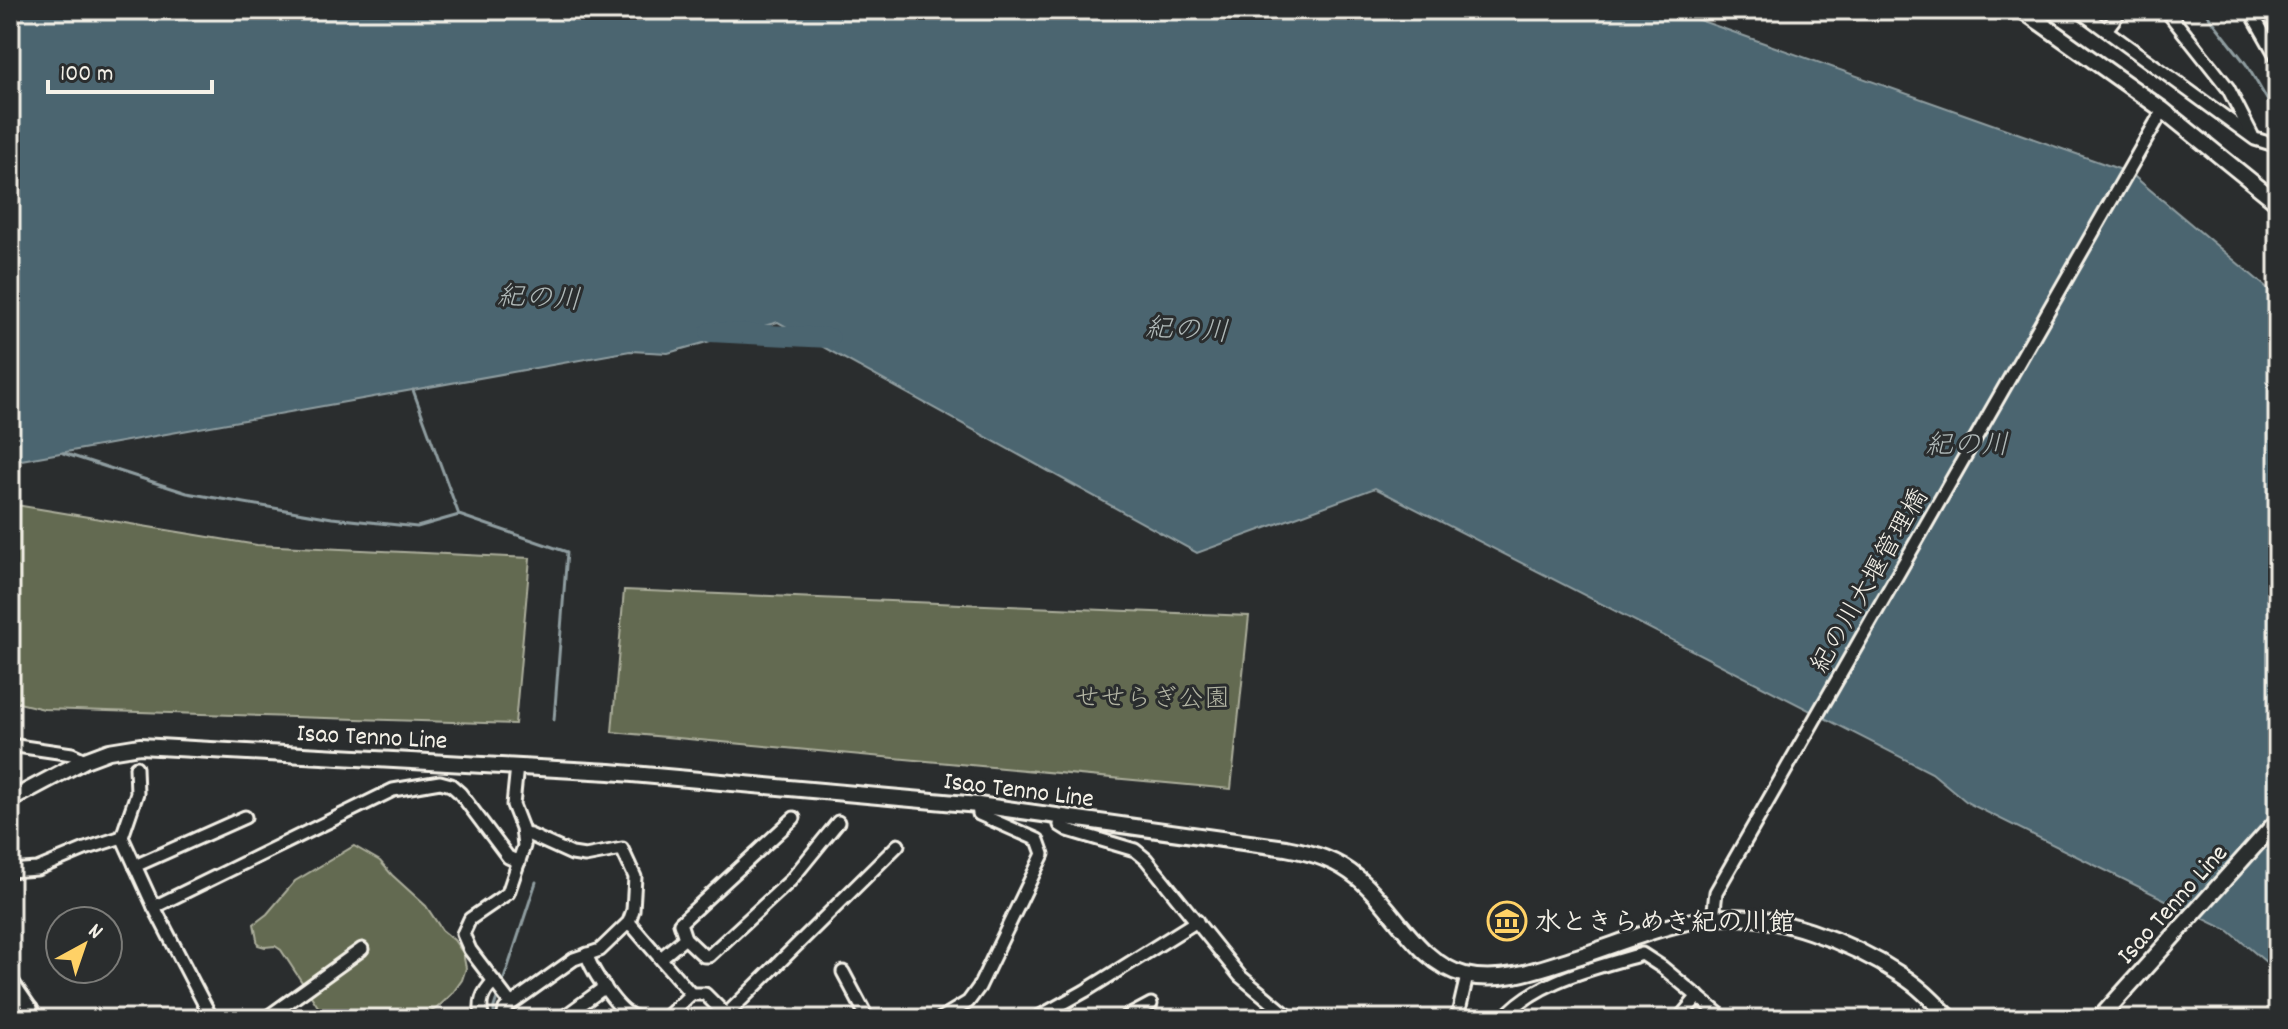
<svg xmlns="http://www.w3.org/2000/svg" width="2288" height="1029" font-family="Dekko,'Klee One',sans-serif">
  <rect width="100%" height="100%" fill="#2a2d2e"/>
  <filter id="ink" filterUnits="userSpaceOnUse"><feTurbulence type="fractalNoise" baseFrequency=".0125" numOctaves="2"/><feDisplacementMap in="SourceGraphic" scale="16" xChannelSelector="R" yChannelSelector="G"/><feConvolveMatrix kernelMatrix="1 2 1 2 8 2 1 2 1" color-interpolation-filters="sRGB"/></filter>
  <g filter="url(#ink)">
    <!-- green -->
    <g fill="#646b51" stroke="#acae9c" stroke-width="2">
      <polygon points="10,504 257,545 530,558 515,724 44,709 10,701"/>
      <polygon points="624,590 1249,616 1231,789 612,732"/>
      <polygon points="354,846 380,861 392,875 426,906 442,930 454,940 463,953 466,968 462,980 452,994 437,1008 418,1019 326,1019 281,950 275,946 265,947 258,945 254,924 267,914 295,881"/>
    </g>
    <!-- water -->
    <polygon fill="#4b6570" stroke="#8f9da0" stroke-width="2" points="10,10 280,10 302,13 435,14 492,10 1671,10 2130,173 2278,297 2278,972 2229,931 1968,803 1932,773 1375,488 1197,553 778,322 668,353 630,351 10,462"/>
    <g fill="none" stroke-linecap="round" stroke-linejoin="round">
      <!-- stream -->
      <g stroke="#8f9da0" stroke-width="3">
        <polyline points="2204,10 2246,64 2278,118"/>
        <polyline points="413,390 459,515"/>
        <polyline points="63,453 187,493 332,518 417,527 459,515 567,552 554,720"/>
        <polyline points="502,985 536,882"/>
        <polyline points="494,1019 494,1007 498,995"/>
      </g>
      <!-- river -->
      <polyline stroke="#4b6570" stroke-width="20" points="710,332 830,338"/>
      <defs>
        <g id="minor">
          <polyline points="2078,10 2255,139 2278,146"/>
          <polyline points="2166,10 2228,88 2252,135"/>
          <polyline points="2250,10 2278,59"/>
          <polyline points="2106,30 2121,10"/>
          <polyline points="10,745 72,754 85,760"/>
          <polyline points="136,767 137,793 122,837 154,907 212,1019"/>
          <polyline points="1060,825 1068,830 1135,850 1146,859 1240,976 1292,1019"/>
          <polyline points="135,866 245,817"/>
          <polyline points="10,871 37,869 85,849 122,837"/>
          <polyline points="154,907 393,790 440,782 451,785 460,793 508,857 519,862"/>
          <polyline points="1713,918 1716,892 2163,110"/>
          <polyline points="629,922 691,994"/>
          <polyline points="685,938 704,956 709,956 790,881 838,822"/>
          <path d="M587 954C590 969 616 1007 629 1014 633 1017 638 1017 642 1019"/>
          <polyline points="661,958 685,938 680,923 794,818"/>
          <polyline points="843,972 868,1019"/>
          <polyline points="10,978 38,1019"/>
          <polyline points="511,1004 470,950 463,934 470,919 508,893 524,846 522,828 513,805 517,766"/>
          <polyline points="726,1015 898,845"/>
          <polyline points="15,1019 31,1008"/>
          <polyline points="265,1019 362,949"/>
          <path d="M483 1019C478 1003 482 993 494 981"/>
          <polyline points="503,1019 505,1009 511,1004 574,959 600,950 629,922 633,910 635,877 622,849 585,856 572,854 530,835 523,834"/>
          <polyline points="561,1019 605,987"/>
          <polyline points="657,1019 665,1019 691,994 705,994 730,1019"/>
          <polyline points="940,1019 968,1002 979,987 1043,854 1038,840 979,814 978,805"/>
          <polyline points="1035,1019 1085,991 1197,921"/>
          <polyline points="1123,1019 1151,1004"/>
          <polyline points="1457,1019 1467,976"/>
          <path d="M1503 1019C1535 980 1596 968 1642 954L1662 967 1725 1019"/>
          <polyline points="1679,1019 1698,996"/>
        </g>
        <g id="major">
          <polyline points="2022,10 2163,110 2278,203"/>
          <path d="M10 800 85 760 109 751 140 746 610 772 978 805 1286 848C1313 853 1337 860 1358 878 1394 907 1417 963 1465 975 1502 984 1542 968 1577 957 1621 943 1666 923 1712 918 1773 911 1851 942 1901 975 1920 987 1935 1003 1951 1019"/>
          <polyline points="2099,1019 2278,820"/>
        </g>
      </defs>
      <!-- minor casing -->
      <use href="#minor" stroke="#f4f1e8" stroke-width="17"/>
      <!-- major casing -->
      <use href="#major" stroke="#f4f1e8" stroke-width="20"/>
      <!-- minor -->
      <use href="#minor" stroke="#2a2d2e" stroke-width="11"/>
      <!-- major -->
      <use href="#major" stroke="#2a2d2e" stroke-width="14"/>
    </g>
  </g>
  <!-- icons -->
  <defs>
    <symbol id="museum-ring" viewBox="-11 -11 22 22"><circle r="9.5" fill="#2a2d2e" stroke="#ffd166" stroke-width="1.5"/><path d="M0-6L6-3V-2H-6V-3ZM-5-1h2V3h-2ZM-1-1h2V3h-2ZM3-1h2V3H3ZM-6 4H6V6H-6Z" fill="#ffd166"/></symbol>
  </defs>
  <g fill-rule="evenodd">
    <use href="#museum-ring" x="1485" y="899" width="44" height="44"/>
  </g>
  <g text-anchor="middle" stroke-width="6" stroke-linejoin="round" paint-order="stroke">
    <!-- street labels -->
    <g font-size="26" fill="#f4f1e8" stroke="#2a2d2e">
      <text transform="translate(1868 580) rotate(-60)" y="9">紀の川大堰管理橋</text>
      <text transform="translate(372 735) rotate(3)" y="9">Isao Tenno Line</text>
      <text transform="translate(1019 788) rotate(7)" y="9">Isao Tenno Line</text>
      <text transform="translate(2171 903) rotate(-48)" y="9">Isao Tenno Line</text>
    </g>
    <!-- park labels -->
    <g font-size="26" fill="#b3b5a4" stroke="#2a2d2e">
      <text x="1152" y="706">せせらぎ公園</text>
    </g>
    <!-- poi labels -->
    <g font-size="26" font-weight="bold" fill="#f4f1e8" stroke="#2a2d2e" text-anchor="start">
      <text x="1535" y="930">水ときらめき紀の川館</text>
    </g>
    <!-- water labels -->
    <g font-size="28" font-style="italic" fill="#b0b9b8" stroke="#2a2d2e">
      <text transform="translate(539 296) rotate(3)" y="10">紀の川</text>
      <text transform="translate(1187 328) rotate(3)" y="10">紀の川</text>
      <text x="1967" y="453">紀の川</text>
    </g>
  </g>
  <!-- margin -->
  <rect width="2288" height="1029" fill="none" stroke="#2a2d2e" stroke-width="40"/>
  <rect x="20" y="20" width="2248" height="989" fill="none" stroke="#f4f1e8" stroke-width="3" filter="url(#ink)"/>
  <!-- north arrow -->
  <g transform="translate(84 945) rotate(40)"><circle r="38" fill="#2a2d2e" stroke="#7b7b78" stroke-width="2"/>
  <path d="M0-6L14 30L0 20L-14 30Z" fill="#ffd166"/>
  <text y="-12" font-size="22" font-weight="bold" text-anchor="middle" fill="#f4f1e8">N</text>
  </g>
  <!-- scale -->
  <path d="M48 80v12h164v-12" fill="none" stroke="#f4f1e8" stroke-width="4"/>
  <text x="60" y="80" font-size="24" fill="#f4f1e8" stroke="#2a2d2e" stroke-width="6" paint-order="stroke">100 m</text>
</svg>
